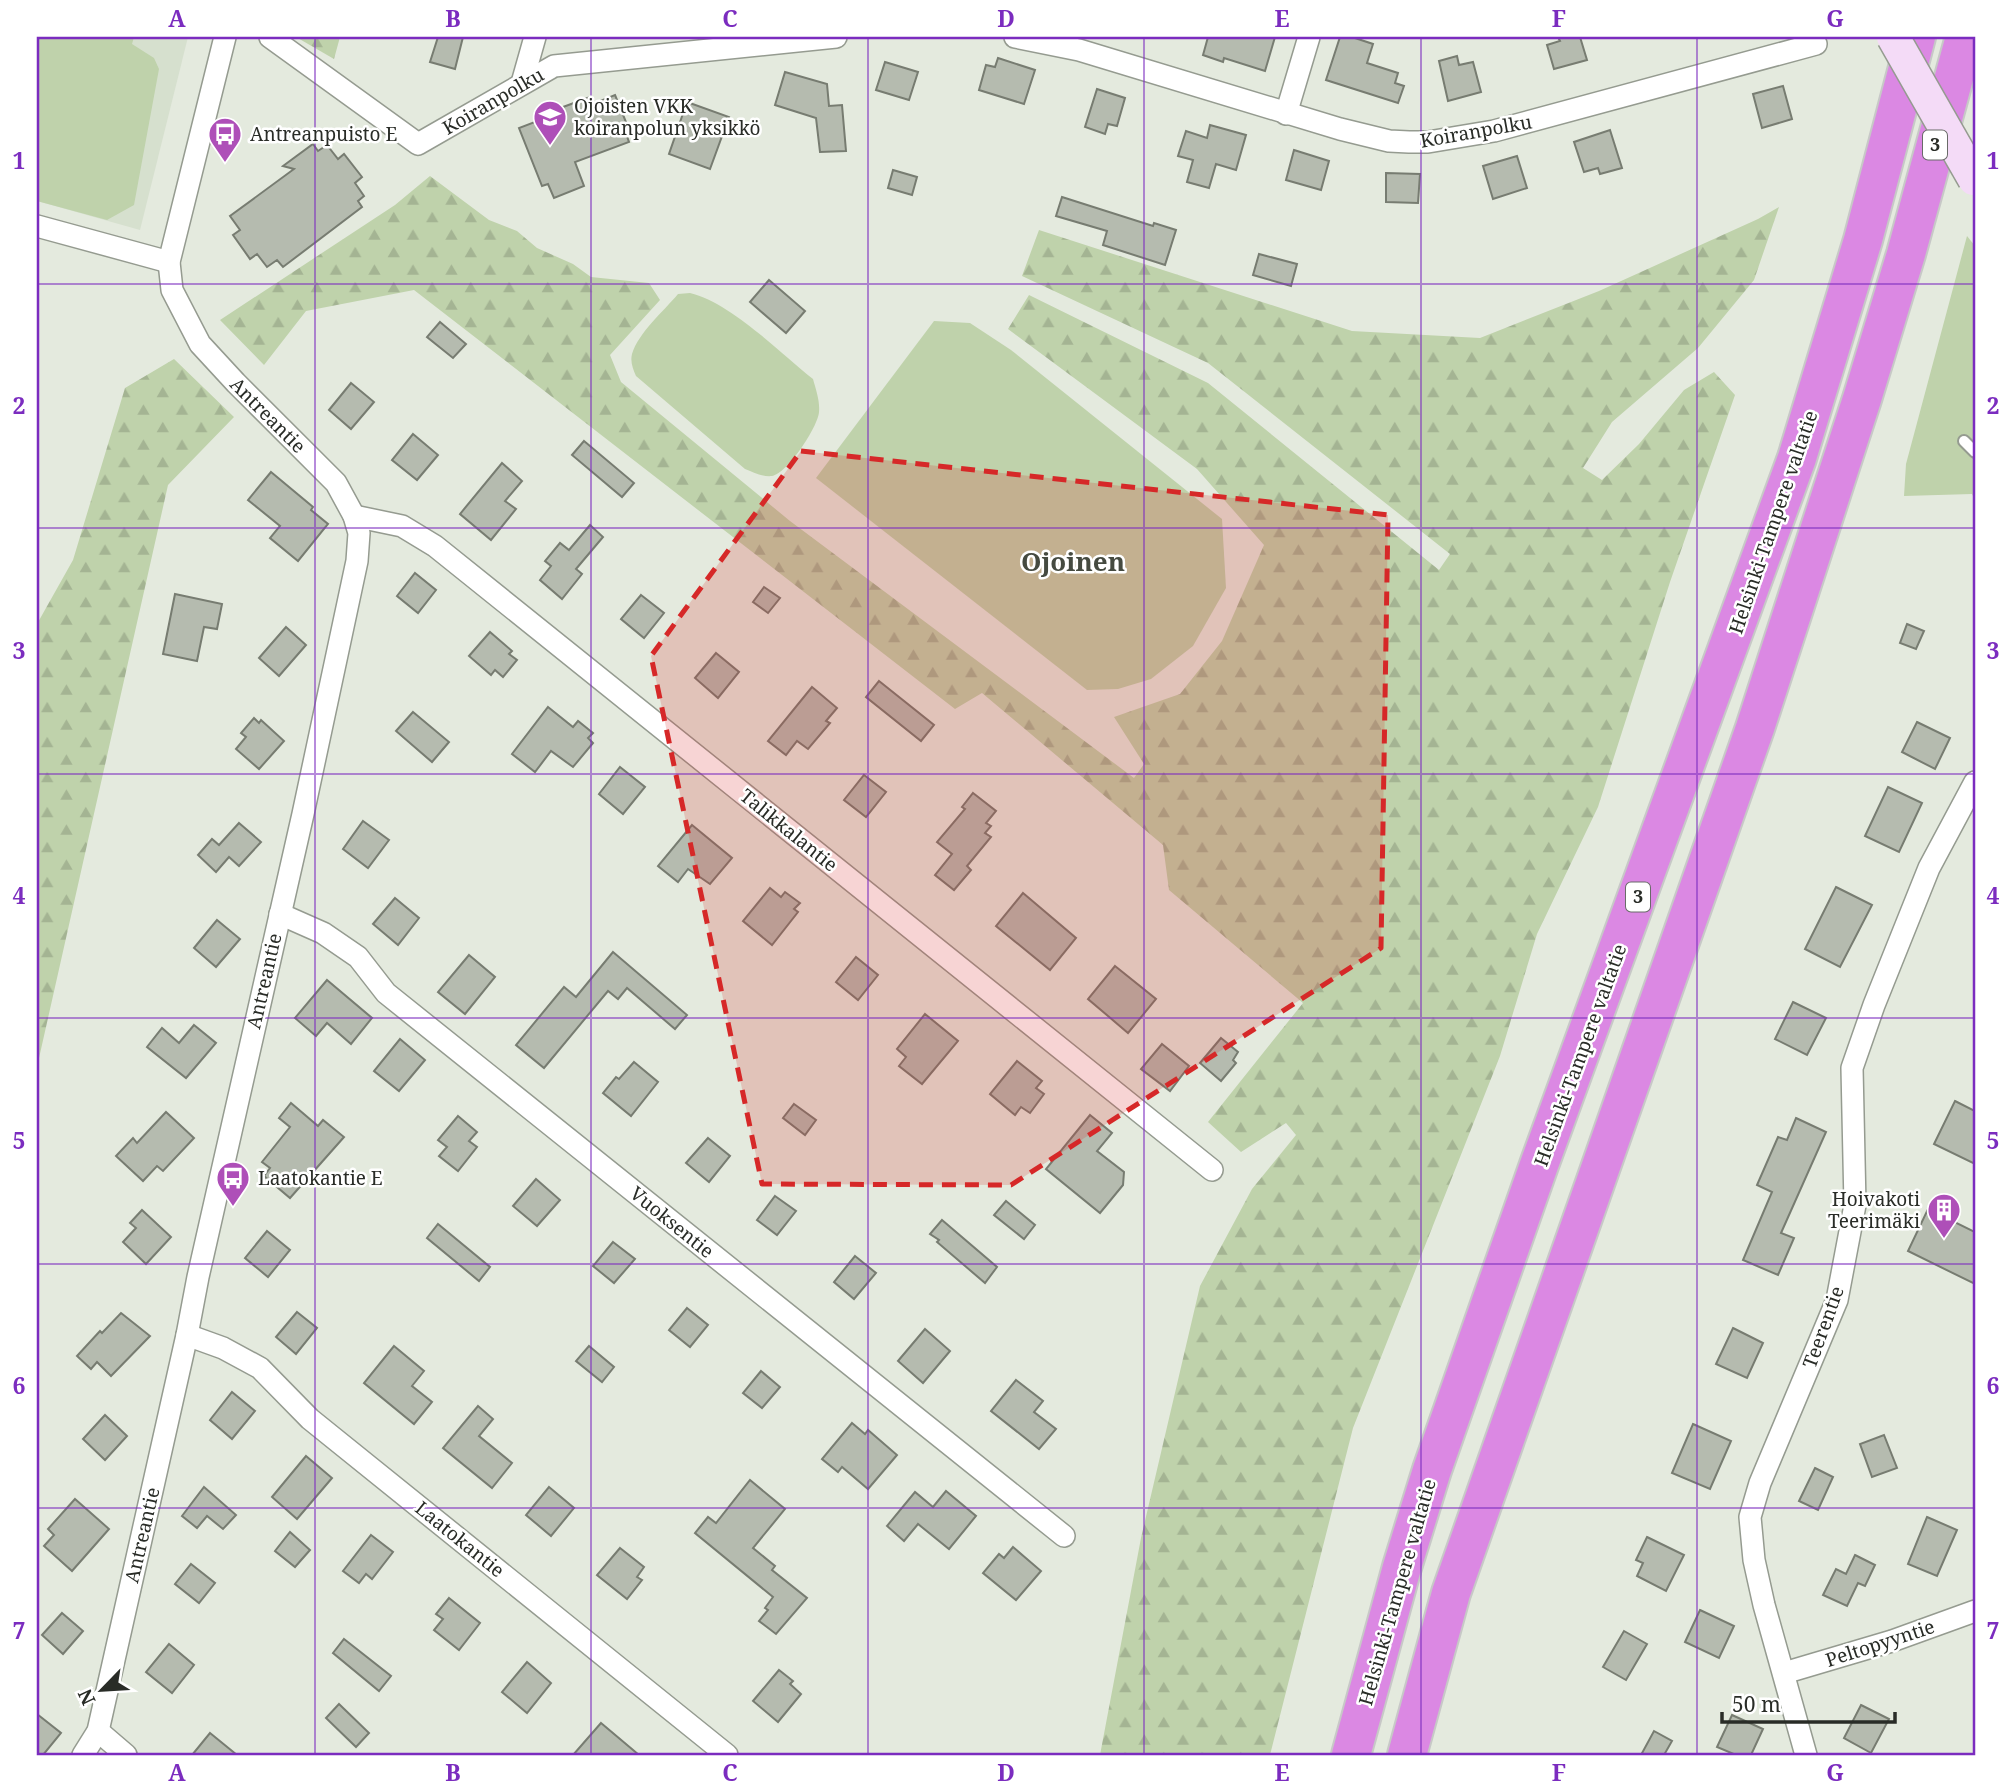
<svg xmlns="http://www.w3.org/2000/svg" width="2012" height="1792" font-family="'Noto Serif',serif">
  <defs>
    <pattern id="forest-firs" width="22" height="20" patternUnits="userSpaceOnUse" patternTransform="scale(1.75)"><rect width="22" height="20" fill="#bfd2ab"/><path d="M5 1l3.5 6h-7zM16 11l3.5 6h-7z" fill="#a4b493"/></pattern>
  </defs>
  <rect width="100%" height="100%" fill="#e4eade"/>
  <!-- built -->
  <polygon fill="#d6e0ce" points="37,37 188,37 140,230 37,201"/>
  <!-- grass -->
  <g fill="#bfd2ab">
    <polygon points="37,37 134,37 132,44 154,58 159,69 134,205 107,220 37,201"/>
    <polygon points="1967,236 1975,246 1975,500 1972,494 1904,496 1906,464"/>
    <path d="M690 293C731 303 779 352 813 379 816 390 820 401 819 412 818 427 787 474 772 476 762 477 753 472 745 469L636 376C633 369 630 362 632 354 639 332 663 312 678 294Z"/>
    <polygon points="934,321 970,323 1011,350 1222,519 1226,588 1193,646 1151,679 1118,689 1087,690 816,478"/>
  </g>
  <!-- forest -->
  <g fill="url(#forest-firs)">
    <polygon points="296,37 340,37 334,59"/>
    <polygon points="430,176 489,220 517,231 537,248 573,264 591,277 649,283 660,300 610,355 621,382 790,521 1134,778 1144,764 1114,717 1180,694 1222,641 1264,545 1197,469 1008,329 1029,295 1208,383 1439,570 1450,554 1208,363 1022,276 1039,230 1352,331 1480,338 1599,291 1758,219 1779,207 1754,280 1698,348 1612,422 1583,468 1602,480 1639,444 1684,390 1714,372 1735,395 1670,582 1598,807 1537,934 1500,1056 1353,1428 1270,1755 1100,1755 1141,1538 1200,1286 1252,1189 1296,1135 1286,1123 1241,1152 1208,1122 1303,1003 1169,890 1163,845 982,693 955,709 414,290 306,311 264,365 220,320 395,205"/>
    <polygon points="174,359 234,417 168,485 37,1067 37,624 73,560 125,388"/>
  </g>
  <!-- building -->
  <g fill="#b5bbaf" stroke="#777c71" stroke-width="2">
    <polygon points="438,37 463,37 455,69 430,62"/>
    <polygon points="1208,37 1275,37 1265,71 1224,58 1223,62 1203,55"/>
    <polygon points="1340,37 1352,37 1373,44 1367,63 1398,73 1395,83 1404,86 1398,103 1326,80"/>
    <polygon points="1558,37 1580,37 1587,60 1554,69 1547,45 1560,41"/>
    <polygon points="1457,56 1459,65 1473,62 1481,92 1448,101 1439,61"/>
    <polygon points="998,58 1035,70 1024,104 979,90 986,65 995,67"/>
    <polygon points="885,62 918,72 909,100 876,90"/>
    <polygon points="785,72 827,84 829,106 842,105 846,151 820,152 816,118 775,105"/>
    <polygon points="1783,86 1792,119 1762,128 1753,94"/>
    <polygon points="1097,89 1125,98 1117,126 1108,124 1105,134 1085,127"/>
    <polygon points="615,95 628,127 624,128 629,142 575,162 584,186 554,198 548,184 542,186 519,128 556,114 555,110 590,97 593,104"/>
    <polygon points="687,102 729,117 710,169 669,154"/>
    <polygon points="1210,125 1246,135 1236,170 1216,164 1209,188 1187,182 1193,160 1178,156 1186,131 1207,138"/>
    <polygon points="1610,130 1622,168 1600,174 1598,168 1584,172 1574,142"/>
    <polygon points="313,144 318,151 327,145 338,159 344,154 362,177 355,183 364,196 358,201 362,207 283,267 277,260 267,267 257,254 250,259 233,235 240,230 230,216 294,169 283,166"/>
    <polygon points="1294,150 1329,161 1321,190 1286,180"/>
    <polygon points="1517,156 1527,188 1493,199 1483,166"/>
    <polygon points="893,170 917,177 912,195 888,188"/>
    <polygon points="1386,173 1420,174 1418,203 1386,202"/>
    <polygon points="1062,197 1153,226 1154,223 1176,230 1165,265 1103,245 1107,231 1056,216"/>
    <polygon points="1259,254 1297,264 1291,286 1253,275"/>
    <polygon points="769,280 805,311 786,333 750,302"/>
    <polygon points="440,322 466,344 453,358 427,337"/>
    <polygon points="351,383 374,402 351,429 329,410"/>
    <polygon points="413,434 438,455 417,480 392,460"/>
    <polygon points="584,441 634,483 622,497 572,455"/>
    <polygon points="502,463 522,481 505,501 516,509 491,540 460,514"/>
    <polygon points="271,472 313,507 311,510 328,524 298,561 270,538 280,526 248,500"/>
    <polygon points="590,525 603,537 576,569 582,574 562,599 540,580 551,566 545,561 560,543 569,550"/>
    <polygon points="415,573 436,590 418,613 397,596"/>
    <polygon points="764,587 780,598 768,613 753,602"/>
    <polygon points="175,594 222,604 217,629 204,627 197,661 163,654"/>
    <polygon points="641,595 664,613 644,638 621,619"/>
    <polygon points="1907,624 1924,631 1916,649 1900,643"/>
    <polygon points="286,627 306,645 279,676 259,658"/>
    <polygon points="490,632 512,651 509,654 517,660 503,677 495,670 491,675 469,656"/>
    <polygon points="716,653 739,672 718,698 695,678"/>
    <polygon points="879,681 934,725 921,741 866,697"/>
    <polygon points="812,687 837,708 826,721 830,723 808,749 797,741 786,755 768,741"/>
    <polygon points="548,707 573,727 578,721 593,733 588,738 593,743 573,767 551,751 535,772 512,754"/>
    <polygon points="413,712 449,742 432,762 396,731"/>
    <polygon points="254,718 259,723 261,720 284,741 259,769 236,749 246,737 241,733"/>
    <polygon points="1917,722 1950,738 1935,769 1902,752"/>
    <polygon points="620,767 645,787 623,814 599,794"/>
    <polygon points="864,775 886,792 866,817 844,800"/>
    <polygon points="1888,787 1922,803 1899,852 1865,836"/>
    <polygon points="973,793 996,811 986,823 991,826 985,833 991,837 967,866 971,870 954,890 935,875 952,854 937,842 965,809 962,807"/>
    <polygon points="363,821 389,840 368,868 343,849"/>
    <polygon points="239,823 261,842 239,866 229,857 216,872 198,855 212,839 219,845"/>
    <polygon points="692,825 732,858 710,884 688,869 678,882 658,866"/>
    <polygon points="1836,887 1872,905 1840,967 1805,949"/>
    <polygon points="770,888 781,897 785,892 800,903 794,909 798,912 772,945 743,921"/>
    <polygon points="1023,893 1076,938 1050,970 996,926"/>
    <polygon points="395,898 419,918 398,945 373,924"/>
    <polygon points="217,920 240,939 216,967 194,948"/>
    <polygon points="613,952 687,1015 675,1029 627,988 618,999 608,991 544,1068 516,1045 564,987 576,997"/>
    <polygon points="469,955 495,977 465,1014 438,992"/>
    <polygon points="856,957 878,975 858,1000 836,982"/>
    <polygon points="1115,966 1156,999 1128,1033 1088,999"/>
    <polygon points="327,980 372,1018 351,1044 327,1023 316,1036 295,1018"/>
    <polygon points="1793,1002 1826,1018 1807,1055 1775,1039"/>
    <polygon points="925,1014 958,1041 922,1084 899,1066 906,1057 897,1049"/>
    <polygon points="194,1025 216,1043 186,1078 147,1047 162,1028 179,1043"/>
    <polygon points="1221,1038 1238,1052 1233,1060 1236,1063 1221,1081 1200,1063"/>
    <polygon points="400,1039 425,1060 399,1091 374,1071"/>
    <polygon points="1162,1044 1189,1066 1170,1091 1141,1069"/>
    <polygon points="1017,1061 1042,1081 1036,1088 1044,1094 1030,1113 1021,1107 1015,1115 990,1094"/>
    <polygon points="634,1062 658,1082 631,1116 603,1093 616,1077 619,1079"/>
    <polygon points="1955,1101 1975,1111 1975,1164 1934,1144"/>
    <polygon points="291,1103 318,1126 323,1120 344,1137 290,1198 264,1176 270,1168 262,1162 290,1127 279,1118"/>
    <polygon points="794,1104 816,1120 805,1135 783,1118"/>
    <polygon points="166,1112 194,1138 163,1171 157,1166 143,1181 116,1156 133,1138 137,1143"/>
    <polygon points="1090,1115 1112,1133 1097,1151 1124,1172 1123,1185 1100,1213 1046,1169"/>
    <polygon points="458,1116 477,1132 469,1141 477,1147 458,1171 439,1156 447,1147 438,1140"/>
    <polygon points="1796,1118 1826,1132 1781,1233 1794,1238 1778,1275 1743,1260 1772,1192 1757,1185 1778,1137 1787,1140"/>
    <polygon points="708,1138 730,1156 709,1182 686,1163"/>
    <polygon points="536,1179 560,1200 537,1226 513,1206"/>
    <polygon points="775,1196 796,1211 777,1235 757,1220"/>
    <polygon points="1006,1201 1035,1225 1024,1239 994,1215"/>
    <polygon points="1928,1209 1975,1232 1975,1284 1908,1251"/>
    <polygon points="142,1210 171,1237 146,1264 123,1242 136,1228 130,1223"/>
    <polygon points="942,1220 997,1267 985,1283 937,1242 939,1240 930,1234"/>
    <polygon points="438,1224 490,1267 479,1281 427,1238"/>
    <polygon points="267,1231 290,1250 268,1277 245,1258"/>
    <polygon points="613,1242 635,1259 614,1283 593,1266"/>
    <polygon points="855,1256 876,1273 854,1299 834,1282"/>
    <polygon points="687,1308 708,1325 690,1347 669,1330"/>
    <polygon points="297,1312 317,1328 296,1354 276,1337"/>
    <polygon points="121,1313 150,1336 111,1376 97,1362 91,1369 77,1356 100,1331 102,1333"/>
    <polygon points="1733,1328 1763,1343 1747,1378 1716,1364"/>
    <polygon points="925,1329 950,1351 923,1383 898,1361"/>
    <polygon points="394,1346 424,1371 412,1386 432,1402 414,1424 364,1383"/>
    <polygon points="589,1346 614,1367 602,1382 576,1361"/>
    <polygon points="761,1371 780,1387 762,1408 743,1393"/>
    <polygon points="1016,1380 1043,1401 1034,1412 1056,1429 1039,1449 991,1411"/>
    <polygon points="232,1392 255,1411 232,1439 210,1420"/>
    <polygon points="478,1406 493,1419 479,1436 512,1463 492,1488 443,1448"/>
    <polygon points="105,1415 127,1436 105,1460 83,1439"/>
    <polygon points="852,1423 865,1434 868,1430 897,1455 868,1489 842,1467 838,1472 822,1459"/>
    <polygon points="1693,1424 1731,1441 1710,1489 1672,1473"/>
    <polygon points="1884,1435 1897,1468 1872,1477 1860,1444"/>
    <polygon points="306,1456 332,1478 297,1519 272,1497"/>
    <polygon points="1815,1468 1833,1477 1818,1510 1799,1501"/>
    <polygon points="750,1480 785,1509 753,1548 775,1566 772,1570 807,1598 776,1634 759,1621 768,1610 765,1608 773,1597 695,1533 708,1517 716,1523"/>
    <polygon points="204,1487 236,1515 223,1529 207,1516 197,1528 182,1516"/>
    <polygon points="549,1487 574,1508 551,1536 526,1515"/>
    <polygon points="946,1491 976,1516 949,1549 918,1524 904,1541 887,1526 915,1492 933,1507"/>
    <polygon points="75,1499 109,1529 72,1571 44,1546 54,1535 48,1529"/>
    <polygon points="1927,1517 1957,1530 1937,1576 1908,1564"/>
    <polygon points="290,1532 310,1550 295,1567 275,1551"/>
    <polygon points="371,1535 393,1552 372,1579 366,1574 359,1583 343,1571"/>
    <polygon points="1647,1537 1684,1555 1666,1591 1637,1576 1643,1563 1636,1560"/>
    <polygon points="1013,1547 1041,1571 1016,1600 983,1573 999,1554 1004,1558"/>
    <polygon points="620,1548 644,1567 637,1577 642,1580 627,1599 597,1575"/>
    <polygon points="1855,1555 1875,1565 1865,1586 1858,1583 1847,1606 1823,1595 1836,1569 1846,1574"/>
    <polygon points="191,1564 215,1583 199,1603 175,1584"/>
    <polygon points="449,1598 480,1623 459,1650 434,1630 443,1619 436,1614"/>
    <polygon points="1700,1610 1734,1626 1719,1658 1685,1642"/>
    <polygon points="62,1613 83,1631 63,1654 42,1635"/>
    <polygon points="1624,1631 1647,1644 1626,1680 1603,1667"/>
    <polygon points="344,1639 391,1676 379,1691 333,1653"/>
    <polygon points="169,1644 194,1665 172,1693 146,1672"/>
    <polygon points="527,1662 551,1683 527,1713 502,1692"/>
    <polygon points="779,1670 793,1681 790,1684 801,1694 778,1722 753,1701"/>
    <polygon points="339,1704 369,1733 356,1747 326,1718"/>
    <polygon points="1861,1705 1889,1719 1871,1753 1844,1738"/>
    <polygon points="37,1714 61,1733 43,1755 37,1755"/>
    <polygon points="1732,1715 1763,1729 1751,1755 1736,1755 1717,1747"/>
    <polygon points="601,1723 639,1755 573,1755"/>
    <polygon points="1654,1731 1672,1741 1664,1755 1641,1755"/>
    <polygon points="210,1733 237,1755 192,1755"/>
  </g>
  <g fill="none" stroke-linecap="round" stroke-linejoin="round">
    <defs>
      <polyline id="lane" points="1964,441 1975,452"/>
      <g id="street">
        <polyline points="270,37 418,144 554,66 836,37"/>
        <polyline points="1015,37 1079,50 1340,129 1389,141 1409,142 1428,142 1494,131 1816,44"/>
        <polyline points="522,83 535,37"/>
        <polyline points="1286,114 1309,37"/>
        <polyline points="37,226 169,262"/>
        <polyline points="354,516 402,526 435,546 1212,1170"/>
        <polyline points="280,914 323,933 358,957 386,993 1064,1536"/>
        <polyline points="187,1335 223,1348 260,1368 310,1419 727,1755"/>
        <polyline points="1784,1673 1892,1641 1975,1611"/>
        <polyline points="98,1731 126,1755"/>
        <polyline points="83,1755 98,1731 187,1335 198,1277 303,814 357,561 359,533 354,516 336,483 236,383 200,344 172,290 169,262 225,37"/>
        <polyline points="1806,1755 1764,1605 1754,1560 1750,1517 1760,1483 1837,1300 1855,1205 1852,1068 1874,1005 1929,868 1975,782"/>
      </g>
      <g id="highway">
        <polyline points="1351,1755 1402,1567 1432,1470 1539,1165 1797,458 1863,240 1916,37"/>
        <polyline points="1407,1755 1451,1593 1755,728 1862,399 1906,254 1965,37"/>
      </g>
    </defs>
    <!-- lane casing -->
    <use href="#lane" stroke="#959b90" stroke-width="14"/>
    <!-- street casing -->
    <use href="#street" stroke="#959b90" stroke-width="24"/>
    <!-- highway casing -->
    <use href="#highway" stroke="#c7c8c7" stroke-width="42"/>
    <!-- lane -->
    <use href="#lane" stroke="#fff" stroke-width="10"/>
    <!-- street -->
    <use href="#street" stroke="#fff" stroke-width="21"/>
    <!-- highway -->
    <use href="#highway" stroke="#db88e3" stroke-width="38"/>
    <defs>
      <polyline id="secondary-bridge" points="1893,37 1974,179"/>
    </defs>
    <!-- secondary-bridge casing -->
    <use href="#secondary-bridge" stroke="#959b90" stroke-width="35" stroke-linecap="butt"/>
    <!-- secondary-bridge -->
    <use href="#secondary-bridge" stroke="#f4dbf7" stroke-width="32"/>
  </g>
  <!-- marked area -->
  <path fill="#d62828" fill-opacity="0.2" stroke="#d62828" stroke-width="5" stroke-dasharray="14 9" stroke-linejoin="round" d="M801 451 1388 515 1381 948 1011 1185 762 1184 651 656Z"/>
  <!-- grid -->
  <path fill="none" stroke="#7b2cbf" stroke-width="2" stroke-opacity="0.55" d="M315 37V1755M591 37V1755M868 37V1755M1144 37V1755M1421 37V1755M1697 37V1755M37 284H1975M37 528H1975M37 774H1975M37 1018H1975M37 1264H1975M37 1508H1975"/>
  <!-- icons -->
  <defs>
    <symbol id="school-pin" viewBox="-11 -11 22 30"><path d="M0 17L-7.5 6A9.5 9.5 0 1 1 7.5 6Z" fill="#ae4fb8" stroke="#fff"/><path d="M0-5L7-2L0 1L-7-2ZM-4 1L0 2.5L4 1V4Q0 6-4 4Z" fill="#fff"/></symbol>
    <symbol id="bus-pin" viewBox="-11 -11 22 30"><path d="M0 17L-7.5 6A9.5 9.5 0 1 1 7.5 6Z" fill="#ae4fb8" stroke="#fff"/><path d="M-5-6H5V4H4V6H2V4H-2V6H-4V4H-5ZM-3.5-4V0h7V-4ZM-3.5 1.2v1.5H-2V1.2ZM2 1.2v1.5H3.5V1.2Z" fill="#fff"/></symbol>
    <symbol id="building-pin" viewBox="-11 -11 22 30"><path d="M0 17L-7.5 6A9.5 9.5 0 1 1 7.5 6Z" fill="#ae4fb8" stroke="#fff"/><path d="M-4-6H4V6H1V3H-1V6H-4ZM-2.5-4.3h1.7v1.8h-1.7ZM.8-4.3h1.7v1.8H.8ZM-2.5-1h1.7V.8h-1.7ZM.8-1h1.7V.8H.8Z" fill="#fff"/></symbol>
  </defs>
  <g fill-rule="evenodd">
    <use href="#school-pin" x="531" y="98" width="38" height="52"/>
    <use href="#bus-pin" x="206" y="115" width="38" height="52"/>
    <use href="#bus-pin" x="214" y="1159" width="38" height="52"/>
    <use href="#building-pin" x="1925" y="1191" width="38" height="52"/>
  </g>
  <g text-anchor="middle" stroke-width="5" stroke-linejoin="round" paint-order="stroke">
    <!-- shield labels -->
    <g fill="#fff" stroke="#696b68" stroke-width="2">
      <rect x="1923" y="130.5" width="24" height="29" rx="5"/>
      <rect x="1626" y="882.5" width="24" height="29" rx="5"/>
    </g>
    <g font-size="18" font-weight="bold" fill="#292c27">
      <text x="1935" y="151">3</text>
      <text x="1638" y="903">3</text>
    </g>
    <!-- street labels -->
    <g font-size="19" fill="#292c27" stroke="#fff">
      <text transform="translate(493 101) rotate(-30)" y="7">Koiranpolku</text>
      <text transform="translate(1476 131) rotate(-10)" y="7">Koiranpolku</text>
      <text transform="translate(268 415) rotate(45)" y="7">Antreantie</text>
      <text transform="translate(1773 522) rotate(-71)" y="7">Helsinki-Tampere valtatie</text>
      <text transform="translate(789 830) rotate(39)" y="7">Talikkalantie</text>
      <text transform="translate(264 981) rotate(-77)" y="7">Antreantie</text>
      <text transform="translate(1580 1055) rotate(-70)" y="7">Helsinki-Tampere valtatie</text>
      <text transform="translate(672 1222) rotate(39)" y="7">Vuoksentie</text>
      <text transform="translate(1823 1327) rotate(-70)" y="7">Teerentie</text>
      <text transform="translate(142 1535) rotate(-77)" y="7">Antreantie</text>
      <text transform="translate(460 1539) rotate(39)" y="7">Laatokantie</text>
      <text transform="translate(1397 1592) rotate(-74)" y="7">Helsinki-Tampere valtatie</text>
      <text transform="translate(1880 1643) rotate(-18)" y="7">Peltopyyntie</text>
    </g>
    <!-- poi labels -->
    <g font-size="19" fill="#292c27" stroke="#fff" text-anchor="start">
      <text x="574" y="113">Ojoisten VKK<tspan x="574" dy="22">koiranpolun yksikkö</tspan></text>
      <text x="250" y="141">Antreanpuisto E</text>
      <text x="258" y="1185">Laatokantie E</text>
      <text x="1920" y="1206" text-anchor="end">Hoivakoti<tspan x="1920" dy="22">Teerimäki</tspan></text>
    </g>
    <!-- district labels -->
    <g font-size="26" font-weight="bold" fill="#454a40" stroke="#fff">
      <text x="1073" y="571">Ojoinen</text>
    </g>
  </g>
  <!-- border -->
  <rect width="2012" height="1792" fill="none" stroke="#ffffff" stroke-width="77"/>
  <!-- north arrow -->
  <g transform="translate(102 1690) rotate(245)" stroke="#ffffff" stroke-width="5" paint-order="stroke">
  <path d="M0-5L12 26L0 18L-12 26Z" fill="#292c27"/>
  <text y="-10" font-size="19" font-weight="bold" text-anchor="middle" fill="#292c27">N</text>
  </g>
  <!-- scale -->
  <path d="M1722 1712v10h173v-10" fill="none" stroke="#292c27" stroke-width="3.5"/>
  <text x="1732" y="1712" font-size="21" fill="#292c27" stroke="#ffffff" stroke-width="5" paint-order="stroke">50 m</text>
  <rect x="38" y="38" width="1936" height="1716" fill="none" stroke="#7b2cbf" stroke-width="2.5"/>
  <g font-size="23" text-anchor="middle" font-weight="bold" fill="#7b2cbf">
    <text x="177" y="27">A</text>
    <text x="453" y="27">B</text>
    <text x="730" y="27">C</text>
    <text x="1006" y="27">D</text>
    <text x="1282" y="27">E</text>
    <text x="1559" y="27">F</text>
    <text x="1835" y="27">G</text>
    <text x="19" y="169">1</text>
    <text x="1993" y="169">1</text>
    <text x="19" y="414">2</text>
    <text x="1993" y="414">2</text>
    <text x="19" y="659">3</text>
    <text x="1993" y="659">3</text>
    <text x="19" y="904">4</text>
    <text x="1993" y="904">4</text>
    <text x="19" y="1149">5</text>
    <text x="1993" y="1149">5</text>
    <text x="19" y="1394">6</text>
    <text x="1993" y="1394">6</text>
    <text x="19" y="1639">7</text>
    <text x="1993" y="1639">7</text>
    <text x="177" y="1781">A</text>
    <text x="453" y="1781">B</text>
    <text x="730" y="1781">C</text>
    <text x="1006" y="1781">D</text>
    <text x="1282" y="1781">E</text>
    <text x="1559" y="1781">F</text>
    <text x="1835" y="1781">G</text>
  </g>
</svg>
